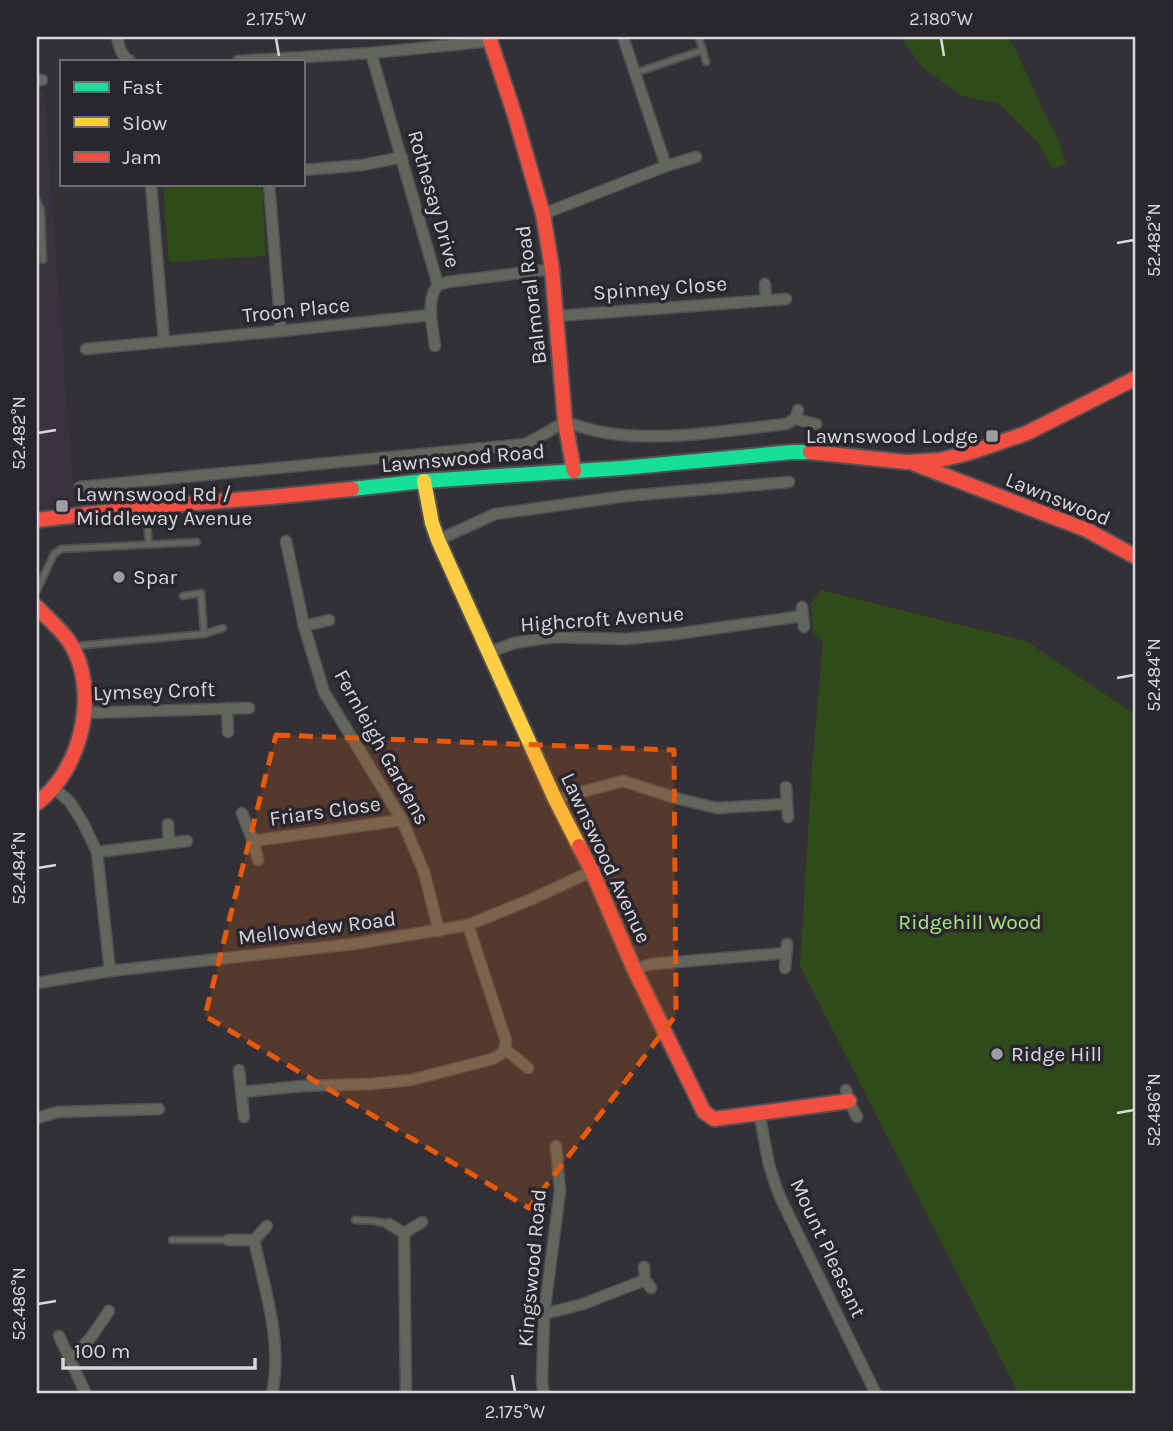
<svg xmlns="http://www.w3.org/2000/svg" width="1173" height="1431" font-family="Karla,sans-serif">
  <rect width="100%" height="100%" fill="#333136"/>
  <!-- built -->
  <polygon fill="#393440" points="44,91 74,503 37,506 37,92"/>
  <!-- green -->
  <g fill="#2f4b1a">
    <polygon points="900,37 1007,37 1015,48 1044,112 1059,140 1066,164 1053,169 1037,142 999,104 962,96 924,69"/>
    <polygon points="163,184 262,184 266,256 169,262"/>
    <polygon points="821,590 1026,641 1136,715 1136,1394 1019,1394 800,966 812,767 823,642 813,632 811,603"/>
  </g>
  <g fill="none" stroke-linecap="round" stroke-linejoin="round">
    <defs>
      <g id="lane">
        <polyline points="699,38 706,62"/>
        <polyline points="635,73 703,50"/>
        <polyline points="37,201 41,210 43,260"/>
        <polyline points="146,510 149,544"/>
        <polyline points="37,590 54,554 61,549 197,542"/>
        <polyline points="183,596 201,593 204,634"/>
        <polyline points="75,646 204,634 223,628"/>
        <polyline points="355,1220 374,1221 389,1224"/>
        <polyline points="172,1240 228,1240"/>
      </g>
      <g id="street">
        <path d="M117 37C119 46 121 56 130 61"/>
        <polyline points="623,37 666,166"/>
        <polyline points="371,53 438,285 448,282 552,269"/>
        <polyline points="238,61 371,53 491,41"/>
        <polyline points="37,80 42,80"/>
        <polyline points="303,170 363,165 402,157"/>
        <polyline points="151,184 164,341"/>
        <polyline points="269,184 281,331"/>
        <polyline points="543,214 666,166 696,157"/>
        <polyline points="765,284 766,300"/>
        <polyline points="556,316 786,299"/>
        <path d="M435 346C433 328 425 300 438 285"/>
        <polyline points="86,349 281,331 431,315"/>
        <polyline points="798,410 795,419 816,424"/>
        <path d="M80 487 526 444 565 422C578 426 593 431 607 433 666 442 727 430 786 424L795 419"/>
        <polyline points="438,540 495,514 626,496 789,482"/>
        <polyline points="286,541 304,626 324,692 402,820 424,872 439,931"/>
        <polyline points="802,607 804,627"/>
        <polyline points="304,626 329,620"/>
        <polyline points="488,653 514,643 540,639 557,637 626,639 676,634 802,616"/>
        <polyline points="227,708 228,732"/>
        <polyline points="82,713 249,708"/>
        <polyline points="786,787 788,817"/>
        <polyline points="54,788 70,802 83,823 97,852 110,971"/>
        <polyline points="555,799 623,781 679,799 717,808 786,804"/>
        <polyline points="242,813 253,841 258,860"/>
        <polyline points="168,824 169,842"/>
        <polyline points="253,841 402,820"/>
        <polyline points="97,852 187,841"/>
        <polyline points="785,968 787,944"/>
        <polyline points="634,969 652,964 786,953"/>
        <polyline points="37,983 110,971 353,944 468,925 532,899 592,871"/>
        <polyline points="505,1049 528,1068"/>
        <polyline points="239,1070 244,1117"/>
        <polyline points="846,1090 849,1101 857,1117"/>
        <path d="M242 1092 303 1086 370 1084 411 1080 492 1059C502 1055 505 1051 506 1041L468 925"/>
        <polyline points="759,1112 769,1165 779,1195 876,1394"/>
        <polyline points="37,1118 58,1112 159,1109"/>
        <polyline points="389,1224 404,1233"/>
        <path d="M267 1226 254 1240C265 1290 283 1343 272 1394"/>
        <polyline points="228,1240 254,1240"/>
        <polyline points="644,1267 645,1280 651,1288"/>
        <polyline points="544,1314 583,1304 645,1280"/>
        <polyline points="59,1336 86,1394"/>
        <path d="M69 1357C87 1347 97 1328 109 1311"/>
        <polyline points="406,1394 404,1233 422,1222"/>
        <polyline points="544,1394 542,1383 544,1314 560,1191 556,1146"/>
      </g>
      <polyline id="fast" points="352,489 424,481 622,468 793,452 810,452"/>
      <polyline id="slow" points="424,481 432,523 438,540 555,799 579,846"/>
      <g id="jam">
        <polyline points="489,37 515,116 543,214 552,269 565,422 574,471"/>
        <polyline points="810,452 906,462 940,460 969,453 1027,433 1136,378"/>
        <polyline points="915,464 1087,530 1136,557"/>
        <polyline points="37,520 145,507 271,497 352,489"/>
        <path d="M37 607C50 621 67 634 75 652 98 700 79 772 37 803"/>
        <polyline points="579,846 592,871 634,969 704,1112 714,1119 849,1101"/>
      </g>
    </defs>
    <!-- lane casing -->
    <use href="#lane" stroke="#515053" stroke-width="9"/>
    <!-- street casing -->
    <use href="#street" stroke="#515053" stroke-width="13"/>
    <!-- fast casing -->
    <use href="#fast" stroke="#515053" stroke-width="18"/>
    <!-- slow casing -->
    <use href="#slow" stroke="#515053" stroke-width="18"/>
    <!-- jam casing -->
    <use href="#jam" stroke="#515053" stroke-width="18"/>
    <!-- lane -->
    <use href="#lane" stroke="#61675d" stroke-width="5"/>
    <!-- street -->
    <use href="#street" stroke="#61675d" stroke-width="10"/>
    <!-- fast -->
    <use href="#fast" stroke="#16e098" stroke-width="14"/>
    <!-- slow -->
    <use href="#slow" stroke="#ffcf43" stroke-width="14"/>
    <!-- jam -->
    <use href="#jam" stroke="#f24e42" stroke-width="14"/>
  </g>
  <!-- marked area -->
  <path fill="#e8590c" fill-opacity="0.2" stroke="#e8590c" stroke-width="5" stroke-dasharray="14 9" stroke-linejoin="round" d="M276 735 674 750 676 1015 529 1208 205 1016Z"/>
  <!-- ticks -->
  <path fill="none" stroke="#d9d7dc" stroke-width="2.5" d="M276 38 279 56M941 38 944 56M1117 243 1134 240M38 433 56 430M1117 678 1134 675M38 868 56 865M1117 1113 1134 1110M38 1304 56 1301M512 1375 515 1392"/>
  <!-- markers -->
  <g fill="#9f9da2" stroke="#29262e" stroke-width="2.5">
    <rect x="985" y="429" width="14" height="14" rx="3.5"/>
    <rect x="55" y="499" width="14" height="14" rx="3.5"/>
    <circle cx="119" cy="577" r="7"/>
    <circle cx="997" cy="1054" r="7"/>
  </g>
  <g text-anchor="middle" stroke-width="7" stroke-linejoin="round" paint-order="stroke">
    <!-- street labels -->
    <g font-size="21" fill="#d9d7dc" stroke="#29262e">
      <text transform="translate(434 199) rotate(74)" y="7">Rothesay Drive</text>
      <text transform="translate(660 288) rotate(-4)" y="7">Spinney Close</text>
      <text transform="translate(531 295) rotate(-97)" y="7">Balmoral Road</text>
      <text transform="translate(296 310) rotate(-6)" y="7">Troon Place</text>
      <text transform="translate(463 458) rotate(-5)" y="7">Lawnswood Road</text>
      <text transform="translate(1058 499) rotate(22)" y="7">Lawnswood</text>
      <text transform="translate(602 619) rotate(-4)" y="7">Highcroft Avenue</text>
      <text transform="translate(154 691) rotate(-2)" y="7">Lymsey Croft</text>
      <text transform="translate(382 747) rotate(61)" y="7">Fernleigh Gardens</text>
      <text transform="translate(325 811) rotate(-8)" y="7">Friars Close</text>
      <text transform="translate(606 858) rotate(65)" y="7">Lawnswood Avenue</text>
      <text transform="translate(317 928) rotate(-7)" y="7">Mellowdew Road</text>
      <text transform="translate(828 1248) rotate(65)" y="7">Mount Pleasant</text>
      <text transform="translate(532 1268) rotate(-85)" y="7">Kingswood Road</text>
    </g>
    <!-- poi labels -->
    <g font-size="21" fill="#d9d7dc" stroke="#29262e" text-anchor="start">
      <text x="978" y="443" text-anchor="end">Lawnswood Lodge</text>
      <text x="76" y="501">Lawnswood Rd /<tspan x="76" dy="24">Middleway Avenue</tspan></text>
      <text x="133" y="584">Spar</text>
      <text x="1011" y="1061">Ridge Hill</text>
    </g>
    <!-- park labels -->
    <g font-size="21" fill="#a6e77c" stroke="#29262e">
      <text x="970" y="929">Ridgehill Wood</text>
    </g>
  </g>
  <!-- border -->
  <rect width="1173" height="1431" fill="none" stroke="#29262e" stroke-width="77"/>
  <!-- legend -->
  <rect x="60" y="60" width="245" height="126" fill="#29262e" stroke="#6f6d74" stroke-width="2"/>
  <rect x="74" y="82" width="35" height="10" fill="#16e098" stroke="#6f6d74" stroke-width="2"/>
  <text x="122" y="94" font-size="21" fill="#d9d7dc">Fast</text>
  <rect x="74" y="117" width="35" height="10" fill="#ffcf43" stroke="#6f6d74" stroke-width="2"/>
  <text x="122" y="130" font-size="21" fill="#d9d7dc">Slow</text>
  <rect x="74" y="152" width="35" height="10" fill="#f24e42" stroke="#6f6d74" stroke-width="2"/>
  <text x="122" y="164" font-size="21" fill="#d9d7dc">Jam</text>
  <!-- scale -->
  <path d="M63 1358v10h192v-10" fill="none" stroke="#d9d7dc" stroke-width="3.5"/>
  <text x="74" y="1358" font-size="21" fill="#d9d7dc" stroke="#29262e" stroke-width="5" paint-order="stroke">100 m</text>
  <rect x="38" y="38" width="1096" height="1354" fill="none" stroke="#d9d7dc" stroke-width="2.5"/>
  <g font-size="18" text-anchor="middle" fill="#d9d7dc">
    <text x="276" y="25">2.175°W</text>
    <text x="941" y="25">2.180°W</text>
    <text transform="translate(1154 240) rotate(-90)" y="6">52.482°N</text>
    <text transform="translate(19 433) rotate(-90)" y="6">52.482°N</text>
    <text transform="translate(1154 675) rotate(-90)" y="6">52.484°N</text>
    <text transform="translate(19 868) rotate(-90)" y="6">52.484°N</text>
    <text transform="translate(1154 1110) rotate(-90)" y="6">52.486°N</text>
    <text transform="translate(19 1304) rotate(-90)" y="6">52.486°N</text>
    <text x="515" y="1418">2.175°W</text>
  </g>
</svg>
